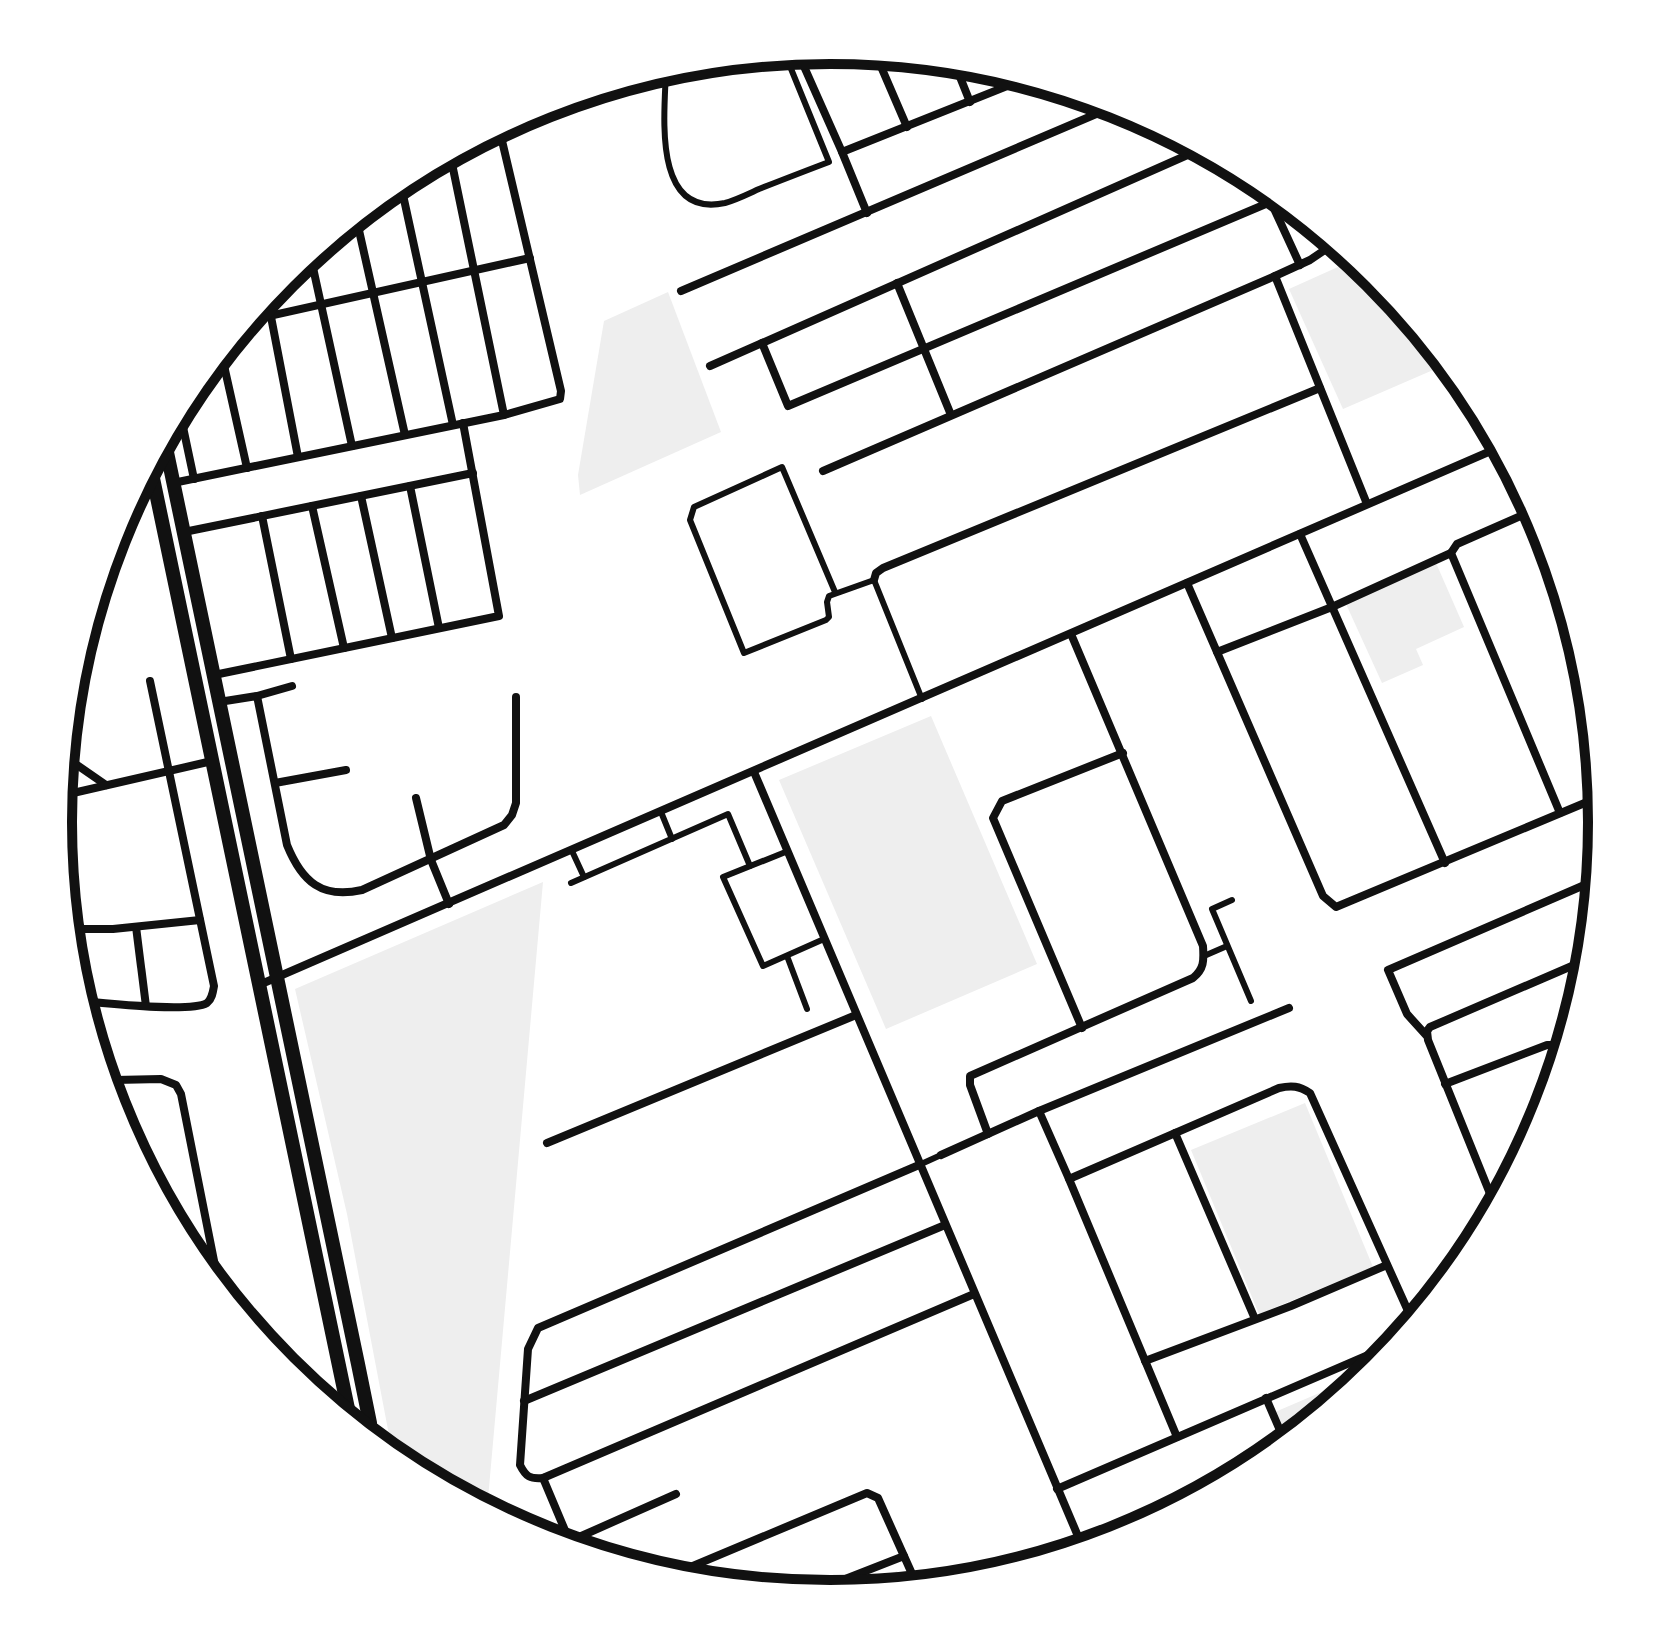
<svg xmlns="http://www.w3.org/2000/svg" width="1659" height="1644" font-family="Jost,sans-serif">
  <rect width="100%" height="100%" fill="#fff"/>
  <!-- green -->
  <g fill="#eee">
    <polygon points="1349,262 1395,300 1447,364 1343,409 1289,289"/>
    <polygon points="668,292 721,432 580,495 578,475 604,321"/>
    <polygon points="1436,563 1464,627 1416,649 1423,665 1382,683 1346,604"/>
    <polygon points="931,716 1037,964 886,1029 779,780"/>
    <polygon points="543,882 487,1510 400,1464 389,1454 389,1435 347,1214 295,989"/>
    <polygon points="1305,1103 1373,1267 1259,1314 1191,1150"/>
    <polygon points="1373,1370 1287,1440 1275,1412"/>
    <polygon points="897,1571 904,1587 849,1592"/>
  </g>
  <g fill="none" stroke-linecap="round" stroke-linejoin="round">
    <!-- service -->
    <g stroke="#111" stroke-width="6">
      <path d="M666 69C665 111 651 219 725 203 736 200 748 194 759 189 782 180 805 171 829 162L785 54"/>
      <polyline points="835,592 782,467 694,507 690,520 744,653 826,620 829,617 827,602 829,596 874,580 922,699"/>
      <polyline points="661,812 672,839"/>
      <polyline points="572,851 584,877"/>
      <polyline points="788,851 723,877 763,966 824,939"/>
      <polyline points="571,883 728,814 750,866"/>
      <polyline points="1232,900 1212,909 1251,1001"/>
      <polyline points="787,956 807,1009"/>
      <polyline points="1204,956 1227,946"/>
      <polyline points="919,1165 941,1155"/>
    </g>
    <!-- minor -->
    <g stroke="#111" stroke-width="8">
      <polyline points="798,53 842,152 1025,79"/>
      <polyline points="876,55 907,127"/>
      <polyline points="954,62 970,102"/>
      <polyline points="842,152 867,213"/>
      <polyline points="450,154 504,415"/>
      <polyline points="400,181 453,425"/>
      <polyline points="1271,202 1300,265"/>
      <polyline points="356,217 405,435"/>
      <polyline points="310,254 352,446"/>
      <polyline points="1275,276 1367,504"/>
      <polyline points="897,283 951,415"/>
      <polyline points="681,291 1115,106"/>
      <polyline points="267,296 298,457"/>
      <polyline points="247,321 530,258"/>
      <polyline points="762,343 788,406 1280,198"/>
      <polyline points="221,352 247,468"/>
      <polyline points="710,366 1201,149"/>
      <polyline points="179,408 194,479"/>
      <polyline points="823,471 1275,276 1310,260 1335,243"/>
      <polyline points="173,483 504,415 560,399 561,391 499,128"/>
      <polyline points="410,486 439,628"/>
      <polyline points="361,496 392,638"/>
      <polyline points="312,506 344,648"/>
      <polyline points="1534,510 1457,544 1451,553 1560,813"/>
      <polyline points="262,516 291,659"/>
      <polyline points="184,532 473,473"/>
      <polyline points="1300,534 1445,863"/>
      <polyline points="874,580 876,573 883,568 1320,388"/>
      <polyline points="1187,583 1323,896 1336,907 1599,797"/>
      <polyline points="1217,652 1332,607 1451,553"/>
      <polyline points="214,675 499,616 463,423"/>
      <polyline points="257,696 292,686"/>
      <path d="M219 702 257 696 287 845C302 882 322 899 362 890L504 825 512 815 516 803V697"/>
      <polyline points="64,756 106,785"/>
      <polyline points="754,772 1083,1548"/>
      <polyline points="275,783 346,770"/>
      <polyline points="60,796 212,761"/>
      <polyline points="416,798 431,860 449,904"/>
      <polyline points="136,927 146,1006"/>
      <polyline points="68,929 113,929 200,920"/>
      <polyline points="259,985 1500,447"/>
      <path d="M81 1001C104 1003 189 1013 207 1003 212 999 213 992 214 986L150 681"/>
      <polyline points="1082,1028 993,818 1002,801 1123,753"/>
      <polyline points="1426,1035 1407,1014 1388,970 1596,880"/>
      <polyline points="105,1080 115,1080 123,1130"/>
      <polyline points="115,1080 161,1079 176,1085 181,1094 220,1291"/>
      <polyline points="1445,1084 1547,1045 1556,1045 1562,1054"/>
      <polyline points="1039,1111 1069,1179"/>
      <polyline points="1175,1133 1255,1319"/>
      <path d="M988 1134 970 1085V1076L1193 978C1204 969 1204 961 1203 946L1071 634"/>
      <polyline points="547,1143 856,1015"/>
      <polyline points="941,1155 1039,1111 1289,1008"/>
      <path d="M919 1165 538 1328 528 1349 520 1465C526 1477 530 1479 543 1478L974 1294"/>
      <polyline points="1495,1206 1428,1040 1427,1031 1430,1027 1588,959"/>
      <polyline points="1145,1361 1291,1306 1387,1265"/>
      <polyline points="280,1363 291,1364"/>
      <polyline points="1266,1398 1285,1442"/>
      <polyline points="524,1401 945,1225"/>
      <path d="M1177 1437 1069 1179 1279 1088C1292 1085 1299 1086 1310 1093L1413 1322"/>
      <polyline points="543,1478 572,1547"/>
      <polyline points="1057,1489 1396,1343"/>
      <polyline points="570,1541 676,1494"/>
      <polyline points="1099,1543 1144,1525"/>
      <polyline points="669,1576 867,1493 878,1498 917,1585"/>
      <polyline points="812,1592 904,1556"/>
    </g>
    <!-- tertiary -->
    <g stroke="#111" stroke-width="14">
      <polyline points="164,438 358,1364 370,1423 370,1439"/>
      <polyline points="150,464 351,1423"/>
    </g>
  </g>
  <!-- crop -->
  <path d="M0 0H1659V1644H0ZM72 822a758 758 0 1 1 1516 0a758 758 0 1 1-1516 0Z" fill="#fff" fill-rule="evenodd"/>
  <path fill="none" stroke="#111" stroke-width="10" d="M72 822a758 758 0 1 1 1516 0a758 758 0 1 1-1516 0Z"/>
</svg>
